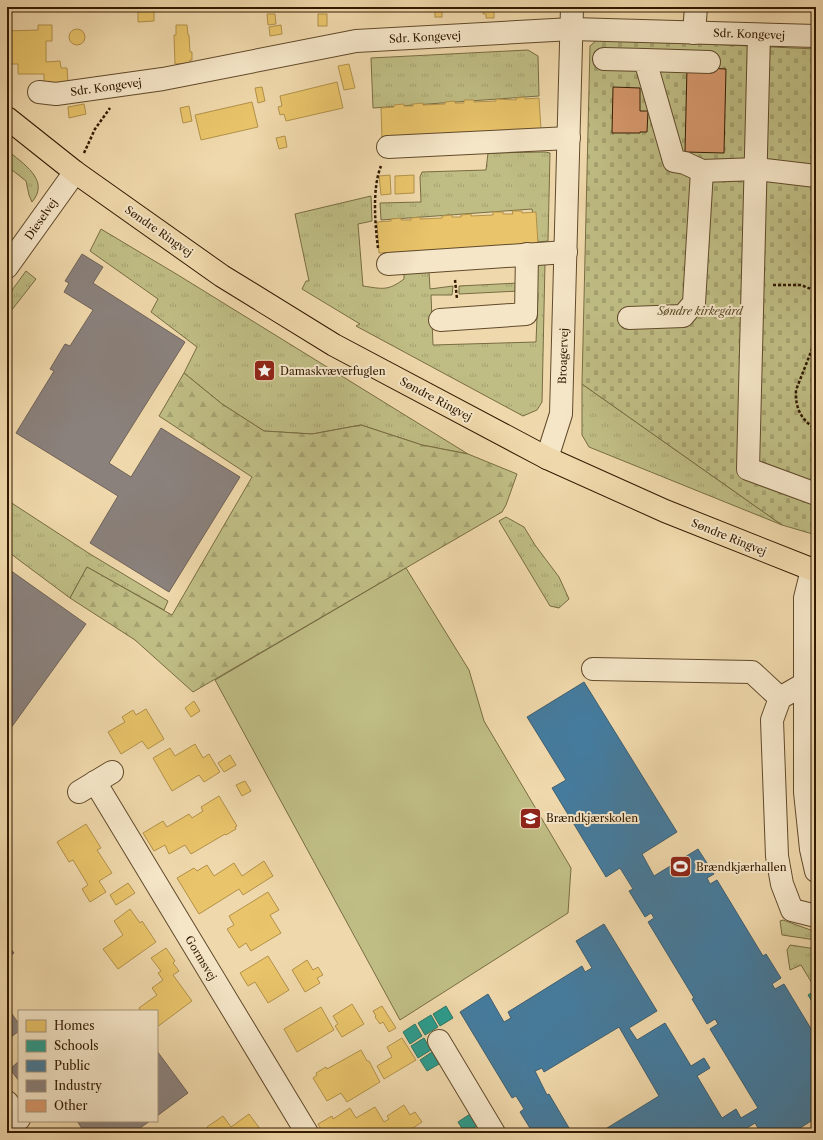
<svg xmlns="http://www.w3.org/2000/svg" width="823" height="1140" font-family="'Libre Caslon Text',serif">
  <defs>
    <pattern id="grass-tufts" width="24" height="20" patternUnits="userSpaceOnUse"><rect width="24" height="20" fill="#bfbd84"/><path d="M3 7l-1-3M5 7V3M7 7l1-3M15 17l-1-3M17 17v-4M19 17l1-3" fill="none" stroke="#a5a270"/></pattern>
    <pattern id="forest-firs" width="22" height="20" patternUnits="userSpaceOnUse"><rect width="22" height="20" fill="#bfbd84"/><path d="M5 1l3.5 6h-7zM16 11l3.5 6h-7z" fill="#a5a270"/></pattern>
    <pattern id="cemetery-stones" width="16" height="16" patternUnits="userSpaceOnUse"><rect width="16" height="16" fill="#bfbd84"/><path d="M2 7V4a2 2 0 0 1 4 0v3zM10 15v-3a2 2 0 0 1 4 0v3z" fill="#a5a270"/></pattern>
  </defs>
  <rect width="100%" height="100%" fill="#efd8ab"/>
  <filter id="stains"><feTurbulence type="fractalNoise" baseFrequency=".005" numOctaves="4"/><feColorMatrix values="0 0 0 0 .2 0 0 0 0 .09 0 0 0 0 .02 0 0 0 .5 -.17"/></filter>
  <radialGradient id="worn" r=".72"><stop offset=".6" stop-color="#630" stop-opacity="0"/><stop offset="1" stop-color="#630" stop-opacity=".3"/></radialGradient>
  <!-- grass -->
  <g fill="url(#grass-tufts)" stroke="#786c42">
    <polygon points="528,50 538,56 539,96 373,108 371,58"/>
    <path d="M7 150C22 163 51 180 32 202L29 195 26 181 7 166Z"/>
    <polygon points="545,152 550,153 548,241 538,242 532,209 381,220 380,203 421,202 420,177 422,172 486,170 488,153"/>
    <path d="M371 196 372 221 358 224 363 286C383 289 388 291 404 279V273L429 272 430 289 453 286 452 295H431L433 345 536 342 538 293 534 291 533 263H545L542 402 537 410 523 416 356 326 360 324 302 289 306 281H309L295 214Z"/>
    <polygon points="101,229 178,275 468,454 422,445 361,425 312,434 264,431 222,404 184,373 197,347 151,312 158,299 90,251"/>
    <polygon points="26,271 36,279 7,316 7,297"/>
    <polygon points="519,283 519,291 459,294 459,286"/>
    <polygon points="582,384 782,525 589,447 582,435"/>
    <polygon points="7,500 90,554 168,601 164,610 87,567 70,598 7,551"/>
    <polygon points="506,517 524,527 535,545 559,577 569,599 559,608 550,606 499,521"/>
    <polygon points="783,920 816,932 816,940 782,935 780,921"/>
    <polygon points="790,945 816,949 816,990 801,965 790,970 787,950"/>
  </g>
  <!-- forest -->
  <polygon fill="url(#forest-firs)" stroke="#786c42" points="184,373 222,404 264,431 312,434 361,425 422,445 468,454 517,474 506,505 502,512 193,692 135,640 70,598 87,567 172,615 252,477 159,416"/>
  <!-- cemetery -->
  <polygon fill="url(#cemetery-stones)" stroke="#786c42" points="598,39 816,49 816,535 782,525 582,384 590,46"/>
  <!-- garden -->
  <polygon fill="#bfbd84" stroke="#786c42" points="406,568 469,670 484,721 571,868 568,913 400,1020 215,680"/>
  <!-- homes -->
  <g fill="#e9c46a" stroke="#b2914a">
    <rect x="435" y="7" width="7" height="10"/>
    <polygon points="483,7 494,7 494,18 486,18 486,14 483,14"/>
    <polygon points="138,9 154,9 154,21 138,22"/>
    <polygon points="267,14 275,14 276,24 268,25"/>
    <rect x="318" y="14" width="9" height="12"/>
    <polygon points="38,25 52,25 52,41 46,41 46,62 60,61 61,68 67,68 68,83 44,86 44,74 18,74 18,64 9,64 7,31 38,30"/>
    <polygon points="176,25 187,25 188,35 189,35 190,52 192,52 192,60 190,60 190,63 175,64 174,35 176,35"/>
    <polygon points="281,25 282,34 270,36 269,27"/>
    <circle cx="77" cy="37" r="8"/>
    <polygon points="349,64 355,88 344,90 338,66"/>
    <polygon points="337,82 343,108 286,121 284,114 280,115 278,107 282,106 280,96"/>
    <polygon points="262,87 265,101 258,103 255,88"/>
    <polygon points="525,97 525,99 539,98 541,130 382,139 381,108 394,107 394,105 404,104 404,106 413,106 413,104 423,103 423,105 445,104 445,102 455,101 455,103 464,103 464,100 474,100 474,102 496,101 496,99 516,100 516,98"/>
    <polygon points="252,102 258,127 201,140 195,115"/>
    <polygon points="84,104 86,114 69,118 68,107"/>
    <polygon points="189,106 192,121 183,123 180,108"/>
    <polygon points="285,136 287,147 279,149 276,138"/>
    <polygon points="390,175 391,194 381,195 379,176"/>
    <polygon points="414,175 414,193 395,194 395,176"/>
    <polygon points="512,211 522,211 522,213 536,212 538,244 379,253 377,222 391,221 391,219 401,218 401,220 411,220 411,218 420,217 420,219 442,218 442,216 452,215 452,217 461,217 461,215 471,214 471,216 493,215 493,212 503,212 503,214 513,214"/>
    <polygon points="194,701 200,711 191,717 185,708"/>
    <polygon points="146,709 164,739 148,749 142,741 121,754 108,732 125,722 122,717 133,710 136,715"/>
    <polygon points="195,744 203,758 209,754 220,772 204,782 199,775 172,791 153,758 170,748 175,756"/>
    <polygon points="230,755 236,765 224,772 218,763"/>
    <polygon points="245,781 251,791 242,796 236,785"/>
    <polygon points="219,796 237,826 235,827 236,829 226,835 225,834 191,854 185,845 169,854 165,845 154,851 143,833 163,821 167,827 189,814 192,818 203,811 201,807"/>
    <polygon points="86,824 101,848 97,850 112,873 99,881 106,892 90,902 82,889 88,885 73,860 69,862 57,842"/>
    <polygon points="264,861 273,876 243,895 239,889 199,914 177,878 194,868 197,871 207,865 214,876 234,863 242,876"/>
    <polygon points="128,883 135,893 116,905 110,895"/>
    <polygon points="268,892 279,910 270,915 281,933 251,951 246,943 239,948 227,929 234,925 229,916"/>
    <polygon points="130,909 140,923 142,921 156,942 118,969 103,949 123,935 114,921"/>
    <polygon points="166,948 175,961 173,963 179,971 173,975 192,1001 157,1027 157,1011 141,1011 139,1008 157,995 152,988 163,980 158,973 161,971 151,958"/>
    <polygon points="268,956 289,990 268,1003 255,982 248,986 240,973"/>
    <polygon points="307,960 313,970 318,967 323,975 317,978 320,983 305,992 292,970"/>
    <polygon points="352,1004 364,1024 342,1037 335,1026 338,1024 333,1016"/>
    <polygon points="382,1006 396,1028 389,1032 383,1022 380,1024 375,1017 376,1016 373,1011"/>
    <polygon points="321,1007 334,1030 297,1052 284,1029"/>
    <polygon points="402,1038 416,1060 384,1079 377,1066 392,1057 387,1047"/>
    <polygon points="361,1050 367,1061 369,1061 380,1082 347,1102 341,1093 327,1101 313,1078 317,1075 316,1073 326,1067 327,1069"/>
    <polygon points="404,1105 410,1115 415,1112 422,1122 406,1133 391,1133 390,1131 386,1133 340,1133 339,1130 334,1133 323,1133 318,1124 332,1116 333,1119 350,1108 356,1118 375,1107 384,1122 389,1119 387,1116"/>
    <polygon points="249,1114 263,1133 211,1133 207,1127 223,1116 231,1127"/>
  </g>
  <!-- schools -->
  <g fill="#2a9d8f" stroke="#2c7664">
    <polygon points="816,990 816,1008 808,995"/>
    <polygon points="446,1006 453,1018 440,1026 433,1014"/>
    <polygon points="431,1015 438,1027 425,1035 418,1023"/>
    <polygon points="415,1024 422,1036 410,1044 403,1032"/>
    <polygon points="424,1038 431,1050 418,1058 411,1046"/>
    <polygon points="432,1052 439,1064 427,1071 420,1060"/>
    <polygon points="470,1114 477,1126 465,1133 458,1122"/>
  </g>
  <!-- public -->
  <polygon fill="#457b9d" stroke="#3f5e6e" points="584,682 677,832 642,854 654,876 698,849 714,874 707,878 710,884 717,880 763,956 766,954 781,978 772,984 775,989 784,984 816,1037 816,1118 792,1133 761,1133 755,1123 747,1128 750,1133 599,1133 659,1096 619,1027 544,1072 542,1068 535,1071 547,1095 549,1094 572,1133 533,1133 520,1112 524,1109 516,1096 512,1098 460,1012 488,994 504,1022 511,1018 508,1012 582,966 585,972 592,968 576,941 604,924 657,1011 629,1028 637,1040 665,1023 691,1066 704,1058 710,1068 697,1076 722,1118 736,1109 741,1118 758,1108 710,1029 718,1024 715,1019 707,1024 692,999 694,998 648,922 654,918 651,913 645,917 629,891 633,889 620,868 606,877 552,788 566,780 527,717"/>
  <!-- industry -->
  <g fill="#8a817c" stroke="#706257">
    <polygon points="82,254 103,267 93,283 185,342 109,463 131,477 161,428 240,477 169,592 90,543 118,496 16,433 54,371 50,369 65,344 70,346 93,310 64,292 69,283 65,281"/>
    <polygon points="7,568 86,624 8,732 7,731"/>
    <polygon points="7,944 14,953 7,958"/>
    <polygon points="7,1007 19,1024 19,1031 7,1040"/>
    <polygon points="157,1051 188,1093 157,1116"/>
    <polygon points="18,1062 19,1063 19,1081 10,1069"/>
    <polygon points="77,1121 150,1121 133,1133 85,1133"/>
  </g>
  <!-- building -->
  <g fill="#d8996d" stroke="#321a00">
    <polygon points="687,67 726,69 724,153 685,152"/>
    <polygon points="613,87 640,88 640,111 648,111 647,132 640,132 640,133 612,133"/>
  </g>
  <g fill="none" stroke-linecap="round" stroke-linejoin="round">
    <defs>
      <g id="minor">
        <polyline points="694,33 696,7"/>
        <polyline points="759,35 748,469 816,494"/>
        <polyline points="604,59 645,60 674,161 685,163 702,171 757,169 816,176"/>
        <polyline points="645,60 709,62"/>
        <polyline points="39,92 56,94 163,79 356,41 572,29 816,36"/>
        <polyline points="388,147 569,138"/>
        <polyline points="388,264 566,252"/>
        <polyline points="7,267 75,172"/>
        <polyline points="629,318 683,316 694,303 702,171"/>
        <polyline points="440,320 526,314 527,254"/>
        <polyline points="547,458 561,414 572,7"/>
        <polyline points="812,570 805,598 805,792 811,849 816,871"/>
        <polyline points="593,669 752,672 780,698"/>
        <polyline points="806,683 780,698 772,720 777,856 782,884 792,910 816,916"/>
        <polyline points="95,782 307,1133"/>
        <polyline points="79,792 112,772"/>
        <polyline points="439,1041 494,1133"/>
        <polyline points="7,1102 19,1119"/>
      </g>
      <polyline id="major" points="7,118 75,172 222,276 334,345 547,458 665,511 816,571"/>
    </defs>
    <!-- minor casing -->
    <use href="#minor" stroke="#614a2b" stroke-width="24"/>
    <!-- major casing -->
    <use href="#major" stroke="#321a00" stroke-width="24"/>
    <!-- path -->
    <g stroke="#321a00" stroke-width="2.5" stroke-dasharray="3 2" stroke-linecap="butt">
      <polyline points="84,153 95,129 110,108"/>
      <path d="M378 248C375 224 372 188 381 166"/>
      <polyline points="455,280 457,299"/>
      <polyline points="773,285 801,285 816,291"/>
      <path d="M816 339 796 390C795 408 801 420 816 429"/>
    </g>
    <!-- minor -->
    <use href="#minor" stroke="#f5e6c8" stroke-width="22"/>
    <!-- major -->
    <use href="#major" stroke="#efd8ab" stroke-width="22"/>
  </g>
  <!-- icons -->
  <defs>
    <symbol id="sight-square" viewBox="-11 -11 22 22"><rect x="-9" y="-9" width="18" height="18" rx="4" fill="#8f2418" stroke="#f5e6c8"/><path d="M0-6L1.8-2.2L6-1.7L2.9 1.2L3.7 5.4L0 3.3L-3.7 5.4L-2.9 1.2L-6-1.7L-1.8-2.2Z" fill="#fff"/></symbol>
    <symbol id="school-square" viewBox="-11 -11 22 22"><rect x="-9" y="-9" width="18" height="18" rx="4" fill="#8f2418" stroke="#f5e6c8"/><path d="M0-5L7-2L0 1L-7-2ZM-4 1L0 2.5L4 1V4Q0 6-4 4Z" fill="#fff"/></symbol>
    <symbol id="stadium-square" viewBox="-11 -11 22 22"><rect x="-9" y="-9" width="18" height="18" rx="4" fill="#8f2418" stroke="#f5e6c8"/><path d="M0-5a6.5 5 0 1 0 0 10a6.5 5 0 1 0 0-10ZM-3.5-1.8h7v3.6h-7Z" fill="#fff"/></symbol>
  </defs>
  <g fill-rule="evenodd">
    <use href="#sight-square" x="252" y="358" width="25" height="25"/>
    <use href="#school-square" x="518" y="806" width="25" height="25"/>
    <use href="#stadium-square" x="668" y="854" width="25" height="25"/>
  </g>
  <g text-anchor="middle" stroke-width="4" stroke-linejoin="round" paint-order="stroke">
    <!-- street labels -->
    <g font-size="11" fill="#321a00" stroke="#f5e6c8">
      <text transform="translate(749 34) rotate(2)" y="4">Sdr. Kongevej</text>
      <text transform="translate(425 37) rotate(-3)" y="4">Sdr. Kongevej</text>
      <text transform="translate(106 87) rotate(-8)" y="4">Sdr. Kongevej</text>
      <text transform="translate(41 219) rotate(-55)" y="4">Dieselvej</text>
      <text transform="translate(159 231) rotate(35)" y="4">Søndre Ringvej</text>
      <text transform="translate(563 356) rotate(-88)" y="4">Broagervej</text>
      <text transform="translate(436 399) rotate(28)" y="4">Søndre Ringvej</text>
      <text transform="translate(729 537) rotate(22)" y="4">Søndre Ringvej</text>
      <text transform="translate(201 958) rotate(59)" y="4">Gormsvej</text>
    </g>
    <!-- park labels -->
    <g font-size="11" font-style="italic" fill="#5c4b28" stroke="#f5e6c8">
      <text x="700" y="315">Søndre kirkegård</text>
    </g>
    <!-- poi labels -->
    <g font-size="11" fill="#321a00" stroke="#f5e6c8" text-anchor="start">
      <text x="280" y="375">Damaskvæverfuglen</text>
      <text x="546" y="822">Brændkjærskolen</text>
      <text x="696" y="871">Brændkjærhallen</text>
    </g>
  </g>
  <!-- margin -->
  <rect width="823" height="1140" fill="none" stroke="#efd8ab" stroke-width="24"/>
  <rect x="8" y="8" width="807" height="1124" fill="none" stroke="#321a00" stroke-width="2"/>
  <rect x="12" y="12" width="799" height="1116" fill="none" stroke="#321a00"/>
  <!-- legend -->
  <rect x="18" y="1010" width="140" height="112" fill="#f5e6c8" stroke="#a79478"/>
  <rect x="26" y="1020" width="20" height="12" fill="#e9c46a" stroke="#a79478"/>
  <text x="54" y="1030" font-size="12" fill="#321a00">Homes</text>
  <rect x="26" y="1040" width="20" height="12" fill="#2a9d8f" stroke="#a79478"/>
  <text x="54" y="1050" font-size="12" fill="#321a00">Schools</text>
  <rect x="26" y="1060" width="20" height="12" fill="#457b9d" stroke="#a79478"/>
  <text x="54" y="1070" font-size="12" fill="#321a00">Public</text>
  <rect x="26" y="1080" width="20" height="12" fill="#8a817c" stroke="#a79478"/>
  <text x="54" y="1090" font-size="12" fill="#321a00">Industry</text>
  <rect x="26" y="1100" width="20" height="12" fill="#d8996d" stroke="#a79478"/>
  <text x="54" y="1110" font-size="12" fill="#321a00">Other</text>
  <rect width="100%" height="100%" filter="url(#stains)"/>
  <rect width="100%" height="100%" fill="url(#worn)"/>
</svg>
